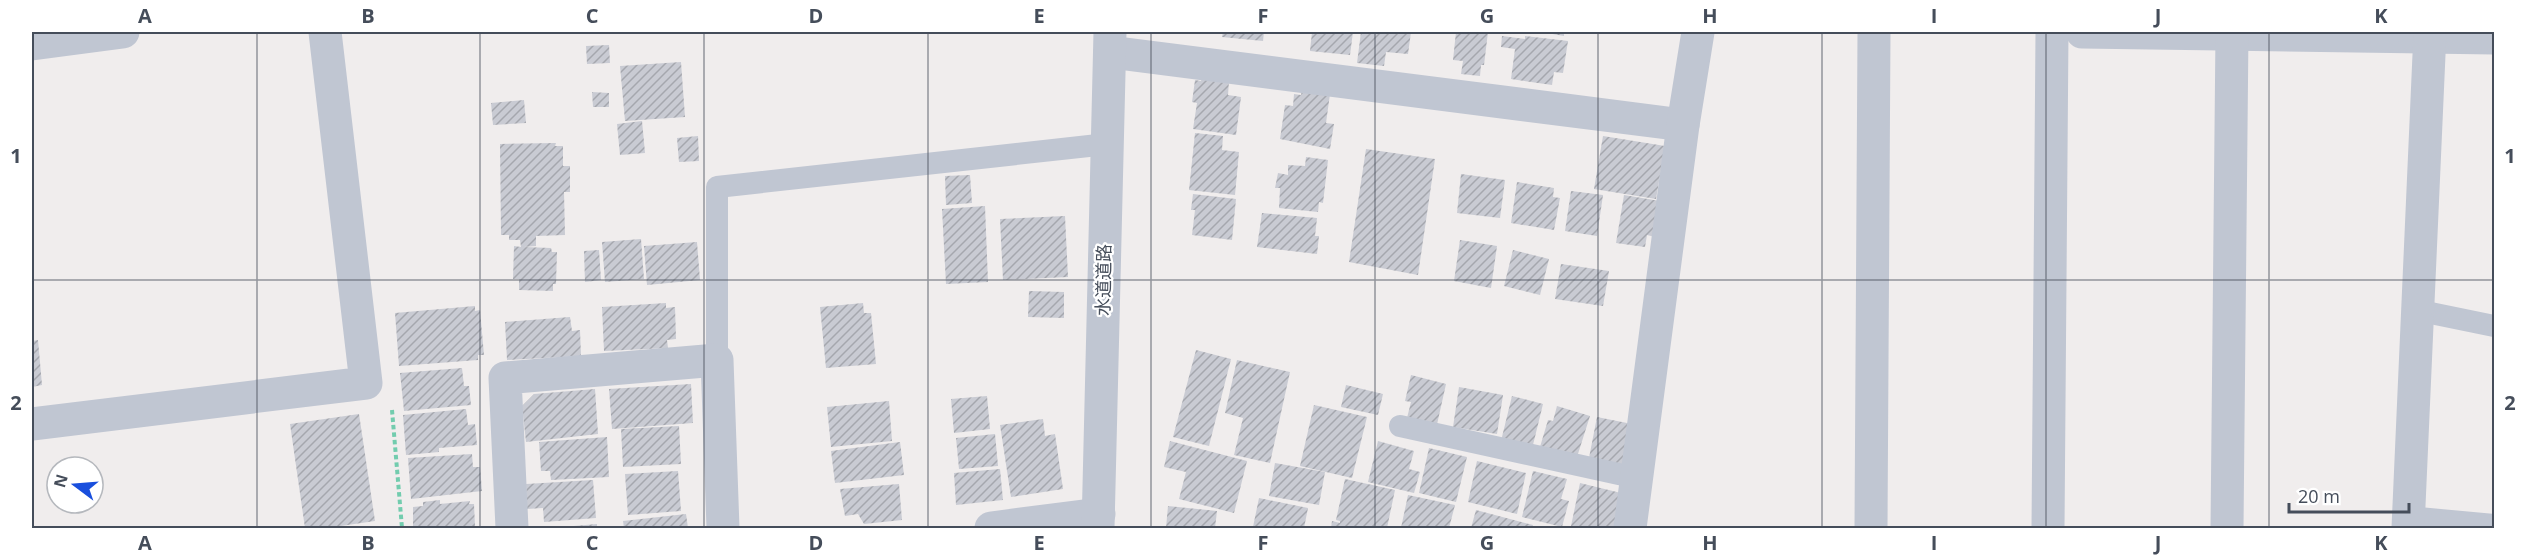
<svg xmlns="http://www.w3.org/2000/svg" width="2526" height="560" font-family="'Open Sans','Noto Sans JP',sans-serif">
  <defs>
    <pattern id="building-hatch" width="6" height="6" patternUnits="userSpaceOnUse" patternTransform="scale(1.5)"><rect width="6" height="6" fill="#c9cbd3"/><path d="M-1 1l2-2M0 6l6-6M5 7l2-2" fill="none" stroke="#a5a7ae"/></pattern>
  </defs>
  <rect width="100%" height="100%" fill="#f0eded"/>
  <!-- building -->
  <g fill="url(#building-hatch)">
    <polygon points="1223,32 1264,32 1263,41 1222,37"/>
    <polygon points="1312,32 1353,32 1350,55 1310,51"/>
    <polygon points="1361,32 1411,32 1408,54 1386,52 1384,66 1357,63"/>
    <polygon points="1456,32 1488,32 1484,65 1481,65 1480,76 1461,74 1463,61 1453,60"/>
    <polygon points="1541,32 1564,32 1564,36"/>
    <polygon points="1502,36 1525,39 1525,36 1568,41 1563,73 1554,72 1552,85 1511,79 1515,49 1501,47"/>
    <polygon points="609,45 610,63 587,64 586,46"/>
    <polygon points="681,62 685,117 625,121 620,66"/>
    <polygon points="1202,77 1229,81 1228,95 1241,97 1236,135 1193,129 1197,103 1192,102 1195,80 1201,81"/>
    <polygon points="1302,90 1330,94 1326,123 1334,124 1330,149 1280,139 1285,105 1293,106 1294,94 1301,95"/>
    <polygon points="592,92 609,93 609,107 593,107"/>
    <polygon points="524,100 526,123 493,125 491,103"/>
    <polygon points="642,121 645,153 620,155 617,124"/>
    <polygon points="1195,133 1223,136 1222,150 1239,152 1235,195 1189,190"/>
    <polygon points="698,136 699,161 679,162 677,138"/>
    <polygon points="1603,136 1665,146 1656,199 1594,189"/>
    <polygon points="556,143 555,146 563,146 563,166 570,166 570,192 564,192 565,235 536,236 536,246 524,247 551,248 552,252 557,252 556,284 553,284 553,291 519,290 519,279 513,279 514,246 521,247 520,240 509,240 509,235 501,235 500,144"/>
    <polygon points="1366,149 1435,159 1418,275 1349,262"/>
    <polygon points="1306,157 1328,160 1323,203 1319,202 1318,212 1279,208 1280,188 1275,188 1278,173 1288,175 1288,165 1305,166"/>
    <polygon points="1461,174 1505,180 1500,218 1457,213"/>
    <polygon points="970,175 972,203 946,205 945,176"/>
    <polygon points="1517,182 1554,188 1553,197 1560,198 1554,230 1511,223"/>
    <polygon points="1571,191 1603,195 1597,236 1565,231"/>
    <polygon points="1193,194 1236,199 1232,240 1192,235 1195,210 1191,210"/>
    <polygon points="1624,195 1660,201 1655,237 1647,235 1645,247 1616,243"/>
    <polygon points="985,206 988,282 946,284 942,209"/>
    <polygon points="1262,213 1317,218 1315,236 1319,236 1317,254 1257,247"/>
    <polygon points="1065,216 1068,277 1003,280 1000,219"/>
    <polygon points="641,239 644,279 605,282 602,242"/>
    <polygon points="1460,240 1497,246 1491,288 1454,281"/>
    <polygon points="697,242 700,280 647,285 644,246"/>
    <polygon points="599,250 601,280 585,282 584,251"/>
    <polygon points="1513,250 1549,259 1540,295 1504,286"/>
    <polygon points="1561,264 1609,271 1603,306 1555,299"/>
    <polygon points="1029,291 1064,292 1064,318 1028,317"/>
    <polygon points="666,303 666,308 675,307 676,339 667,340 668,348 604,351 602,307"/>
    <polygon points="863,303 864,313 871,313 876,364 826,368 820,307"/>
    <polygon points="475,306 475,311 480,310 484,355 478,355 478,360 399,366 395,313"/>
    <polygon points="570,317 572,331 580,330 581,356 507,360 505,322"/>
    <polygon points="38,340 42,385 32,387 32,341"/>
    <polygon points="1196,350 1231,359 1209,446 1173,437"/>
    <polygon points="1237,360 1290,372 1270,463 1234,455 1243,418 1225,413"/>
    <polygon points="462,368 464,386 469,386 471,405 404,411 400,373"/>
    <polygon points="1411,375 1446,384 1436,429 1406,422 1411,402 1405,401"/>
    <polygon points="691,384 693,423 612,429 609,389"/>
    <polygon points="1346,385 1383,394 1378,415 1341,407"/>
    <polygon points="1459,387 1503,395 1497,434 1453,427"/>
    <polygon points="595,389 598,434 526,442 522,406 534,394"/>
    <polygon points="987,396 990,429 954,433 951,399"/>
    <polygon points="1512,396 1543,404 1532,449 1501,441"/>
    <polygon points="889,401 892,441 831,447 827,407"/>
    <polygon points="1314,405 1367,417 1352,478 1300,466"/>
    <polygon points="1557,406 1590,416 1577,457 1540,447 1548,420 1553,421"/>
    <polygon points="466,409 468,425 475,424 477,445 439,448 439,452 406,455 403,415"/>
    <polygon points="359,414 375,521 327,528 305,528 290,424"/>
    <polygon points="1597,417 1637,425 1628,467 1589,458"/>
    <polygon points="1043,419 1045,436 1055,434 1063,489 1011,497 1000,425"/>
    <polygon points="679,426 681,464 623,467 621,429"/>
    <polygon points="995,434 998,466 959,469 956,438"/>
    <polygon points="607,437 609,477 551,480 550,471 541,471 539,442"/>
    <polygon points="1170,441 1247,461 1234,513 1179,499 1186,472 1164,467"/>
    <polygon points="1378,441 1414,451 1409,469 1420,472 1414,493 1368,482"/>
    <polygon points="900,442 904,475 835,483 831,451"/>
    <polygon points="1429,448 1467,457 1456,502 1419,493"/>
    <polygon points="472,454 473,467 480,467 482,491 411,499 408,458"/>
    <polygon points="1477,461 1526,473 1517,514 1468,502"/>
    <polygon points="1275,463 1325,472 1319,505 1269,496"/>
    <polygon points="1000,469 1003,500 956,505 954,473"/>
    <polygon points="678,471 681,511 628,515 625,474"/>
    <polygon points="1533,471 1567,479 1561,499 1569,501 1562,527 1522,517"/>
    <polygon points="1345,479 1395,490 1387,528 1331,528 1332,521 1340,523 1340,521 1336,520"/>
    <polygon points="593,480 596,518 544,522 543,508 527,509 526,484"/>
    <polygon points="1580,483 1625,494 1617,528 1583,528 1571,526"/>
    <polygon points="899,484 902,520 864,524 858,514 845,516 840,489"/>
    <polygon points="1408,495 1455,505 1449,528 1401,528"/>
    <polygon points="1259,498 1308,508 1304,528 1253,527"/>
    <polygon points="440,500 440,504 470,501 469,504 474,504 475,526 471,526 471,528 413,528 413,507 423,506 423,502"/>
    <polygon points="1168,506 1217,511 1215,528 1166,528"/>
    <polygon points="1476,510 1533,525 1532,528 1471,528"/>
    <polygon points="686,514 688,528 624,528 623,521"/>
    <polygon points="597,524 597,528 562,528 562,527"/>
  </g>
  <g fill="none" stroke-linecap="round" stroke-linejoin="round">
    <!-- path -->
    <polyline stroke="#72ccae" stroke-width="4" stroke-dasharray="4.5 3" stroke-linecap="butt" points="392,410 402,528"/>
    <!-- service -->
    <g stroke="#c0c6d2" stroke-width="22">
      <polyline points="2416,310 2494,326"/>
      <polyline points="717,360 717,187 1107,144"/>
      <polyline points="1400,426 1637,478"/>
      <polyline points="2408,517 2494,525"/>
    </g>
    <!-- minor -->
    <g stroke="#c0c6d2" stroke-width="33">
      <polyline points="2082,32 2494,38"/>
      <polyline points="32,44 123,32"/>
      <polyline points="1110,52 1683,125"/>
      <polyline points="32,424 366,383 325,32"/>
      <polyline points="512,528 505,378 717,360 723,528"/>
      <polyline points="991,528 1099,514"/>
      <polyline points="1630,528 1683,125 1698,32"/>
      <polyline points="1871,528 1874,32"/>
      <polyline points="2048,528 2052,32"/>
      <polyline points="2227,528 2232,32"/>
      <polyline points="2408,528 2430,32"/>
    </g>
    <!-- tertiary -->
    <polyline stroke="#c0c6d2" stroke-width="33" points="1098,528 1110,32"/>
  </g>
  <!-- grid -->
  <path fill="none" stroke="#454d5a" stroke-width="1.5" stroke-opacity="0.55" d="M257 32V528M480 32V528M704 32V528M928 32V528M1151 32V528M1375 32V528M1598 32V528M1822 32V528M2046 32V528M2269 32V528M32 280H2494"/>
  <g text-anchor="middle" stroke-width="4.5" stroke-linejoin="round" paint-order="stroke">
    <!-- street labels -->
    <g font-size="18" fill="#454d5a" stroke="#fff">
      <text transform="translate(1104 280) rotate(-89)" y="6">水道道路</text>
    </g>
  </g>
  <!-- border -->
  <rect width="2526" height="560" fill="none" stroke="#ffffff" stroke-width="66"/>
  <!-- north arrow -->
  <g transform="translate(75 485) rotate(286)"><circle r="28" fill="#ffffff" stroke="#b5b8bd" stroke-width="1.5"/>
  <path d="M0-4.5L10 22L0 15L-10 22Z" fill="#194fdd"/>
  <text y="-9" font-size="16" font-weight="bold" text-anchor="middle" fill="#454d5a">N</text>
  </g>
  <!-- scale -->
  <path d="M2289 503v9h120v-9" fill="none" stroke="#454d5a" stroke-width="3"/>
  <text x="2298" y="503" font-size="18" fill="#454d5a" stroke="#ffffff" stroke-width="4.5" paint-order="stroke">20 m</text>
  <rect x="33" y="33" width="2460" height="494" fill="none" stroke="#454d5a" stroke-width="2"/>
  <g font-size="20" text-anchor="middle" font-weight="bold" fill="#454d5a">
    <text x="145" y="23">A</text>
    <text x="368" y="23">B</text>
    <text x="592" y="23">C</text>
    <text x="816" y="23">D</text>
    <text x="1039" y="23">E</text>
    <text x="1263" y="23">F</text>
    <text x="1487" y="23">G</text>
    <text x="1710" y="23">H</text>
    <text x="1934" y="23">I</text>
    <text x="2158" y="23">J</text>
    <text x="2381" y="23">K</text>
    <text x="16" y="163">1</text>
    <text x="2510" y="163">1</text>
    <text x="16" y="410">2</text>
    <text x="2510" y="410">2</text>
    <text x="145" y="550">A</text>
    <text x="368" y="550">B</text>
    <text x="592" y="550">C</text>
    <text x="816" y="550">D</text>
    <text x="1039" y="550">E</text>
    <text x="1263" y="550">F</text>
    <text x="1487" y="550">G</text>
    <text x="1710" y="550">H</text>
    <text x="1934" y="550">I</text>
    <text x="2158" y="550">J</text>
    <text x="2381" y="550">K</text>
  </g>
</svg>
